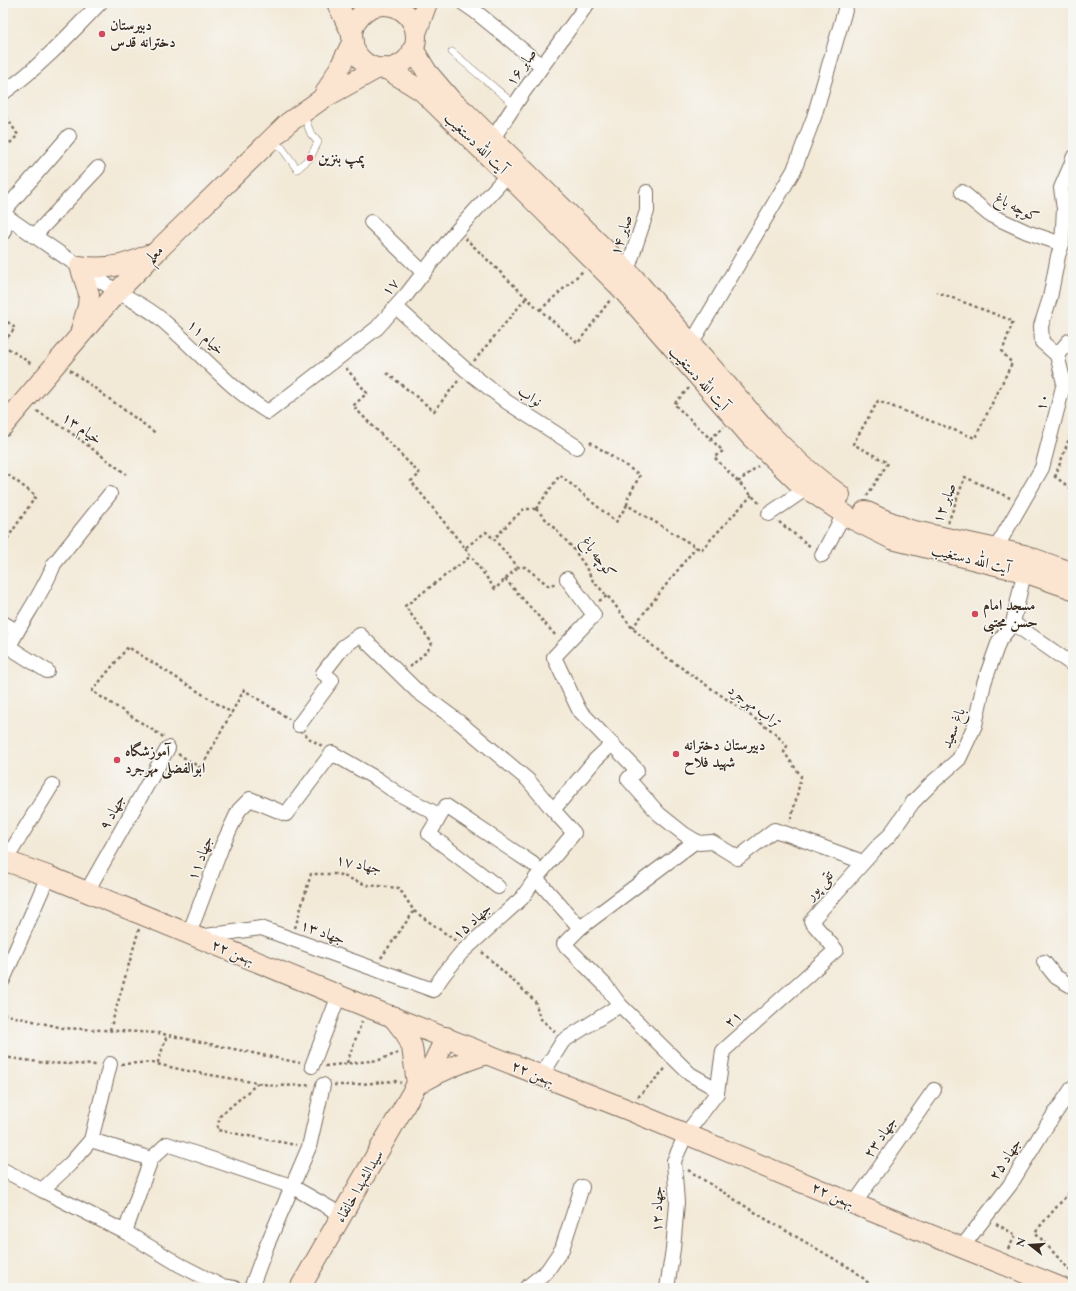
<svg xmlns="http://www.w3.org/2000/svg" width="1076" height="1291" font-family="'EB Garamond',Amiri,serif">
  <rect width="100%" height="100%" fill="#f6f6f2"/>
  <filter id="ink" filterUnits="userSpaceOnUse"><feTurbulence type="fractalNoise" baseFrequency=".025" numOctaves="2"/><feDisplacementMap in="SourceGraphic" scale="8" xChannelSelector="R" yChannelSelector="G"/><feConvolveMatrix kernelMatrix="1 2 1 2 8 2 1 2 1" color-interpolation-filters="sRGB"/></filter>
  <filter id="wash" filterUnits="userSpaceOnUse"><feTurbulence type="fractalNoise" baseFrequency=".012" numOctaves="4" result="noise"/><feDisplacementMap in="SourceGraphic" scale="16" xChannelSelector="R" yChannelSelector="G"/><feGaussianBlur stdDeviation="0.9" result="paint"/><feColorMatrix in="noise" values="0 0 0 0 0 0 0 0 0 0 0 0 0 0 0 0 0 1.4 0 .05"/><feComposite in="paint" operator="in"/></filter>
  <g filter="url(#wash)">
    <rect width="100%" height="100%" fill="#f3e9d7"/>
  </g>
  <g filter="url(#ink)">
    <g fill="none" stroke-linecap="round" stroke-linejoin="round">
      <defs>
        <g id="lane">
          <polyline points="452,52 515,105"/>
          <polyline points="272,143 282,148 297,169 310,158 318,142 311,134 303,114"/>
        </g>
        <g id="street">
          <polyline points="463,3 476,12 542,66"/>
          <path d="M3 93C40 67 69 35 100 3"/>
          <polyline points="488,146 522,94 588,3"/>
          <polyline points="962,192 990,215 1027,232 1062,244"/>
          <polyline points="3,212 69,136"/>
          <path d="M3 214C40 240 78 266 116 291 131 300 149 308 162 320 198 350 228 388 268 412L377 328 407 294 452 236 514 168"/>
          <polyline points="371,222 424,273"/>
          <polyline points="3,233 8,217"/>
          <polyline points="34,236 98,168"/>
          <polyline points="623,278 627,271 647,211 647,192"/>
          <polyline points="396,307 466,370 507,402 577,447"/>
          <polyline points="685,350 691,344 794,170 814,117 847,3"/>
          <polyline points="1057,355 1069,341"/>
          <polyline points="769,514 807,488"/>
          <polyline points="822,555 844,514"/>
          <polyline points="992,555 1042,468 1064,383 1057,355 1042,342 1041,326 1050,298 1058,256 1062,244 1064,209 1061,188 1071,165 1073,158"/>
          <polyline points="567,579 594,615 554,657 579,710 637,770 628,779 659,814 684,834 699,843 712,842 738,858 774,830 787,834 863,862"/>
          <polyline points="3,623 17,631"/>
          <polyline points="1013,623 1073,665"/>
          <path d="M47 671 9 647C22 619 43 594 54 564L110 494"/>
          <polyline points="299,725 332,680 323,673 343,647 360,635 417,691 459,722 528,780 553,810"/>
          <polyline points="612,744 596,759 553,810 574,833 536,878 580,928 696,841"/>
          <polyline points="437,821 446,806 533,864"/>
          <polyline points="5,861 52,785"/>
          <polyline points="86,893 168,748"/>
          <polyline points="580,928 564,944 605,985 620,1005 690,1074 713,1087 717,1093"/>
          <polyline points="189,934 222,846 239,810 250,799 286,814 332,753 377,779 397,793 433,812 437,821 429,834 498,887"/>
          <polyline points="199,937 261,928 433,990 444,974 461,953 522,898 536,878"/>
          <polyline points="1044,962 1056,977 1073,987"/>
          <polyline points="3,980 48,876"/>
          <polyline points="312,1066 339,995"/>
          <polyline points="541,1076 563,1041 620,1005"/>
          <polyline points="91,1140 151,1159"/>
          <polyline points="3,1170 42,1190 70,1164 91,1140 110,1064"/>
          <polyline points="42,1190 125,1232 151,1159 167,1144 291,1186 342,1215"/>
          <polyline points="854,1204 934,1090"/>
          <polyline points="125,1232 180,1265 221,1286 234,1288"/>
          <polyline points="962,1247 1010,1185 1043,1131 1073,1087"/>
          <polyline points="251,1288 267,1245 309,1147 323,1085"/>
          <polyline points="526,1288 547,1271 562,1249 582,1187"/>
          <polyline points="667,1288 673,1249 677,1203 674,1161 686,1134 717,1093 723,1051 836,950 811,921 879,845 889,836 913,802 933,782 959,759 975,725 984,683 999,641 1013,623 1026,564"/>
        </g>
        <g id="secondary">
          <polyline points="337,3 352,34"/>
          <circle cx="384" cy="37" r="32"/>
          <polyline points="416,33 427,3"/>
          <polyline points="353,41 341,65 322,99 378,68"/>
          <path d="M413 49 427 72 450 99 466 113 634 278 766 430C789 454 813 476 840 495"/>
          <polyline points="385,68 422,91 533,200 620,287 751,437 800,484 850,518 892,539 1024,572 1073,589"/>
          <path d="M81 330 88 306 89 294 80 266C104 270 126 266 148 255"/>
          <polyline points="3,426 117,292 158,250 288,123 322,99"/>
          <polyline points="865,511 880,518 910,530 1024,555 1073,573"/>
          <polyline points="3,860 48,876 367,1007 626,1109 854,1204 1062,1288"/>
          <polyline points="392,1016 406,1034 412,1047 417,1084"/>
          <path d="M422 1082C443 1070 464 1061 487 1054"/>
          <polyline points="300,1288 417,1084 429,1072 446,1037"/>
        </g>
      </defs>
      <!-- lane casing -->
      <use href="#lane" stroke="#7b6d5f" stroke-width="8"/>
      <!-- street casing -->
      <use href="#street" stroke="#7b6d5f" stroke-width="16"/>
      <!-- secondary casing -->
      <use href="#secondary" stroke="#7b6d5f" stroke-width="22"/>
      <!-- path -->
      <g stroke="#7b6d5f" stroke-width="2.5" stroke-dasharray="3 3" stroke-linecap="butt">
        <polyline points="3,112 18,135 3,150"/>
        <polyline points="465,238 532,303 578,343 610,300"/>
        <polyline points="540,310 583,271"/>
        <polyline points="3,318 15,328 3,343"/>
        <polyline points="3,345 33,365"/>
        <polyline points="474,361 527,297"/>
        <polyline points="346,368 367,393 353,406 420,474 411,481 465,548 486,532 494,539"/>
        <polyline points="70,370 157,434"/>
        <polyline points="387,373 434,411 458,381"/>
        <polyline points="689,388 674,404 723,451 714,457 761,505"/>
        <polyline points="37,411 70,432 126,474"/>
        <polyline points="710,439 724,427"/>
        <polyline points="590,442 640,475 628,498 627,505 701,550 752,495"/>
        <polyline points="3,471 36,496 7,539 3,536"/>
        <polyline points="1054,476 1073,490"/>
        <polyline points="1055,477 1070,436"/>
        <polyline points="738,482 758,466"/>
        <polyline points="867,496 888,463 853,444 878,401 975,438 1012,363 1002,352 1013,321 937,292"/>
        <polyline points="536,509 572,547 584,564 593,581 612,601 632,628 666,657 774,732 787,746 784,752 801,776 796,800 790,822"/>
        <polyline points="536,509 524,509 509,523 494,539 518,567 525,567 549,586 556,583"/>
        <polyline points="536,509 560,475 616,522 627,505"/>
        <polyline points="779,522 811,547"/>
        <polyline points="948,523 965,477 1010,498"/>
        <polyline points="465,548 495,589 518,567"/>
        <polyline points="505,579 557,637"/>
        <polyline points="599,601 607,596"/>
        <polyline points="632,628 696,547"/>
        <polyline points="410,667 428,650 432,643 405,606 471,556"/>
        <polyline points="305,734 307,737 322,746"/>
        <polyline points="163,737 162,736 92,691 128,647 232,713"/>
        <polyline points="178,754 201,768 244,690 289,719"/>
        <polyline points="295,928 311,874 338,874 367,885 399,888 414,911 456,941"/>
        <polyline points="482,952 535,1001 540,1018 555,1032"/>
        <polyline points="381,958 414,911"/>
        <polyline points="3,1014 63,1028 158,1033 300,1063"/>
        <polyline points="110,1030 139,929"/>
        <polyline points="3,1057 46,1063 98,1065"/>
        <polyline points="152,1063 188,1071 275,1086 311,1085"/>
        <polyline points="347,1063 362,1021"/>
        <polyline points="121,1064 158,1062 167,1035"/>
        <polyline points="325,1066 379,1060 398,1053"/>
        <polyline points="258,1083 220,1116 217,1130 296,1145"/>
        <polyline points="334,1085 348,1085 395,1081 401,1083"/>
        <polyline points="638,1097 664,1070 665,1067"/>
        <polyline points="688,1170 764,1218 855,1271 874,1288"/>
        <polyline points="1073,1188 1035,1232 1073,1274"/>
        <polyline points="996,1224 1016,1235 1008,1249"/>
      </g>
      <!-- lane -->
      <use href="#lane" stroke="#fff" stroke-width="7"/>
      <!-- street -->
      <use href="#street" stroke="#fff" stroke-width="14"/>
      <!-- secondary -->
      <use href="#secondary" stroke="#fce5d0" stroke-width="20"/>
    </g>
  </g>
  <!-- markers -->
  <g fill="#d1495b" stroke="#f6f6f2" stroke-width="1.5">
    <circle cx="102" cy="34" r="4"/>
    <circle cx="310" cy="158" r="4"/>
    <circle cx="975" cy="614" r="4"/>
    <circle cx="676" cy="754" r="4"/>
    <circle cx="117" cy="760" r="4"/>
  </g>
  <g text-anchor="middle" stroke-width="3" stroke-linejoin="round" paint-order="stroke">
    <!-- poi labels -->
    <g font-size="15" font-weight="bold" fill="#3b2a1e" stroke="#f6f6f2" text-anchor="start">
      <text x="110" y="30">دبیرستان<tspan x="110" dy="17">دخترانه قدس</tspan></text>
      <text x="318" y="163">پمپ بنزین</text>
      <text x="983" y="610">مسجد امام<tspan x="983" dy="17">حسن مجتبی</tspan></text>
      <text x="684" y="750">دبیرستان دخترانه<tspan x="684" dy="17">شهید فلاح</tspan></text>
      <text x="125" y="756">آموزشگاه<tspan x="125" dy="17">ابوالفضلی مهرجرد</tspan></text>
    </g>
    <!-- street labels -->
    <g font-size="15" fill="#3b2a1e" stroke="#f6f6f2">
      <text transform="translate(521 67) rotate(-55)" y="5">صابر ۱۶</text>
      <text transform="translate(476 143) rotate(44)" y="5">آیت الله دستغیب</text>
      <text transform="translate(1017 207) rotate(27)" y="5">کوچه باغ</text>
      <text transform="translate(621 235) rotate(-72)" y="5">صایر ۱۴</text>
      <text transform="translate(154 254) rotate(-45)" y="5">معلم</text>
      <text transform="translate(390 287) rotate(-49)" y="5">۱۷</text>
      <text transform="translate(206 337) rotate(43)" y="5">خیام ۱۱</text>
      <text transform="translate(699 378) rotate(48)" y="5">آیت الله دستغیب</text>
      <text transform="translate(530 396) rotate(33)" y="5">نواب</text>
      <text transform="translate(1042 402) rotate(-76)" y="5">۱۰</text>
      <text transform="translate(82 428) rotate(35)" y="5">خیام ۱۳</text>
      <text transform="translate(944 503) rotate(-69)" y="5">صابر ۱۲</text>
      <text transform="translate(599 557) rotate(54)" y="5">کوچه باغ</text>
      <text transform="translate(971 559) rotate(14)" y="5">آیت الله دستغیب</text>
      <text transform="translate(755 706) rotate(36)" y="5">تراب مهرجرد</text>
      <text transform="translate(953 728) rotate(-69)" y="5">باغ سعید</text>
      <text transform="translate(112 812) rotate(-61)" y="5">جهاد ۹</text>
      <text transform="translate(200 858) rotate(-69)" y="5">جهاد ۱۱</text>
      <text transform="translate(359 864) rotate(12)" y="5">جهاد ۱۷</text>
      <text transform="translate(819 885) rotate(-48)" y="5">تقی پور</text>
      <text transform="translate(472 921) rotate(-42)" y="5">جهاد ۱۵</text>
      <text transform="translate(323 932) rotate(20)" y="5">جهاد ۱۳</text>
      <text transform="translate(233 952) rotate(22)" y="5">۲۲ بهمن</text>
      <text transform="translate(733 1019) rotate(-42)" y="5">۲۱</text>
      <text transform="translate(533 1073) rotate(22)" y="5">۲۲ بهمن</text>
      <text transform="translate(880 1137) rotate(-55)" y="5">جهاد ۲۳</text>
      <text transform="translate(1005 1159) rotate(-57)" y="5">جهاد ۲۵</text>
      <text transform="translate(359 1186) rotate(-60)" y="5">سیدالشهدا خانقاء</text>
      <text transform="translate(833 1195) rotate(23)" y="5">۲۲ بهمن</text>
      <text transform="translate(657 1209) rotate(-89)" y="5">جهاد ۱۲</text>
    </g>
  </g>
  <!-- margin -->
  <rect width="1076" height="1291" fill="none" stroke="#f6f6f2" stroke-width="16"/>
  <!-- north arrow -->
  <g transform="translate(1030 1245) rotate(287)" stroke="#f6f6f2" stroke-width="3" paint-order="stroke">
  <path d="M0-3L7 15L0 10L-7 15Z" fill="#3b2a1e"/>
  <text y="-6" font-size="11" font-weight="bold" text-anchor="middle" fill="#3b2a1e">N</text>
  </g>
</svg>
